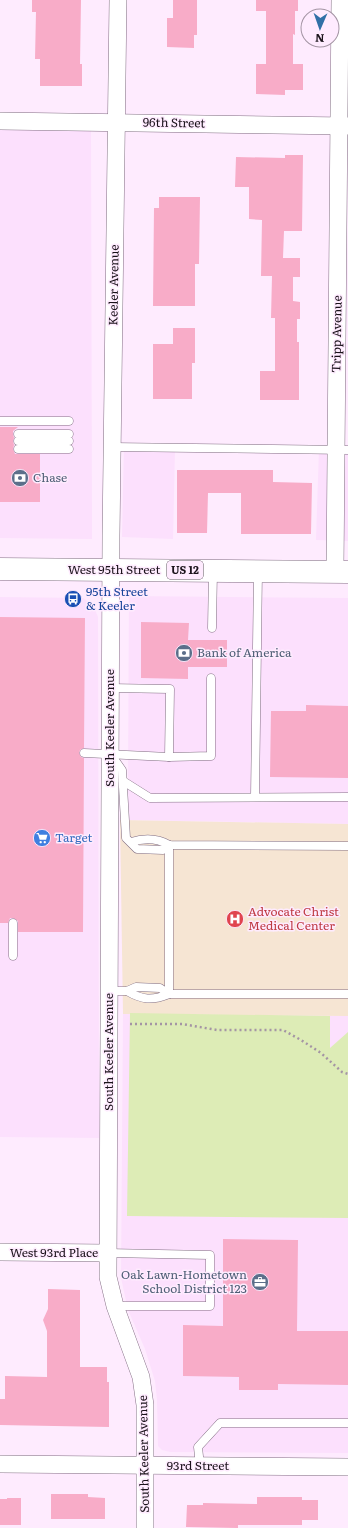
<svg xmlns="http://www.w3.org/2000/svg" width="348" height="1528" font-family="Literata,serif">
  <rect width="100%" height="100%" fill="#feebfe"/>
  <!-- built -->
  <g fill="#fce0fd">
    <polygon points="0,130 91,131 92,539 0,538"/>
    <polygon points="124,448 175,448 173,539 122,537"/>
    <polygon points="319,450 348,450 348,541 316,540"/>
    <polygon points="129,596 348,598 348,824 129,820 128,789"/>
    <polygon points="0,597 83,598 93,605 98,617 99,1138 0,1137"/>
    <polygon points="123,1014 348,1016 348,1453 170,1452 162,1450 158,1446 157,1400 155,1381 145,1349 128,1310 121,1278"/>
  </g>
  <!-- medical -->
  <polygon fill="#f6e5d3" points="120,820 348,824 348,1016 123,1014"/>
  <!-- green -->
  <polygon fill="#ddecb6" points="130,1013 330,1016 330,1048 348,1032 348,1218 127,1216"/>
  <!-- building -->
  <g fill="#f8acc8">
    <polygon points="32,0 81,0 80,64 82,64 82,86 40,86 40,59 35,59 36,12 32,12"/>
    <polygon points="173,0 197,0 197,35 194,35 194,48 167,47 167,18 173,18"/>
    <polygon points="256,0 298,0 298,11 295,11 295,35 293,34 293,64 303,64 303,90 285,90 285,95 256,94 256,64 266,64 266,11 256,11"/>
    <polygon points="285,155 303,155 302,231 284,231 283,258 300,258 300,277 293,277 293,301 300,302 300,319 297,319 297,342 299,342 299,400 260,400 260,371 275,371 275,318 271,318 272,276 261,276 262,220 249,219 249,187 235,187 236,157 285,158"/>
    <polygon points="159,197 200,197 199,264 195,264 195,306 153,306 154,208 159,208"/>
    <polygon points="173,328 195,328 195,363 192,363 192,399 153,399 153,344 173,344"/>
    <polygon points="0,427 18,427 13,431 13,434 14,438 13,441 14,445 13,449 15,454 40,454 40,502 0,502"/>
    <polygon points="177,470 273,470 273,482 312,483 311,534 241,534 241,493 208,493 207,533 177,533"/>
    <polygon points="0,617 85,618 84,748 80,750 79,753 81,757 84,758 83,932 18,932 18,921 13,918 10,918 8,923 0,923"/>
    <polygon points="141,622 189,623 188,640 227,640 227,667 188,667 188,679 141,678"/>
    <polygon points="306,705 348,706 348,778 270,777 271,711 306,711"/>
    <polygon points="223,1239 298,1240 297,1331 348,1331 348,1385 278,1384 278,1390 239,1390 239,1377 183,1376 183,1325 223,1326"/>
    <polygon points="48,1289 80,1290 80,1367 107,1367 107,1382 109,1382 109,1427 0,1425 0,1399 5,1399 5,1376 47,1377 47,1331 43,1320 48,1309"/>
    <polygon points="51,1494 88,1494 88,1497 105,1498 105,1519 51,1519"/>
    <polygon points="257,1497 302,1497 302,1500 318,1500 318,1520 302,1520 302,1525 238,1525 238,1528 186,1527 187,1505 203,1505 203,1503 257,1504"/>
    <polygon points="7,1498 21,1498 21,1525 0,1525 0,1499 7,1499"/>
  </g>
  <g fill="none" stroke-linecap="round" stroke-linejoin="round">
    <defs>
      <g id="lane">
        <polyline points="0,421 69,421"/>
        <polyline points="18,434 69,434"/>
        <polyline points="18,441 69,441"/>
        <polyline points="112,447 348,450"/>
        <polyline points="18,449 69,449"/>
        <polyline points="212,628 213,571"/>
        <polyline points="110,688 170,689 169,757 211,756 211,678"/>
        <polyline points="84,753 169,757"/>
        <polyline points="112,756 122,770 126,838 137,849 163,850 169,845"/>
        <polyline points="123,781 150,798 348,797"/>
        <polyline points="255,797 258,571"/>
        <path d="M131 842C144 838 157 838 169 845L348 846"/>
        <polyline points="169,845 169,994"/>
        <polyline points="13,923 13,956"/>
        <polyline points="109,991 127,991 136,987 160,988 169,994"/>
        <path d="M127 991C142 1000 152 1001 169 994H348"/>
        <polyline points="108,1253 210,1255 210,1306 115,1306"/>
        <polyline points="200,1466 198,1447 220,1423 348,1423"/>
      </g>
      <g id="street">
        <polyline points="118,0 111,536 108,1277 115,1306 141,1377 145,1405 145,1528"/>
        <polyline points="0,121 348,126"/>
        <polyline points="335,571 340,0"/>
        <polyline points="0,1252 108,1253"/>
        <polyline points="0,1464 348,1467"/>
      </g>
      <polyline id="primary" points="0,569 348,572"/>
    </defs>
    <!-- lane casing -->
    <use href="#lane" stroke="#816d82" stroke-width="9"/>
    <!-- street casing -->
    <use href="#street" stroke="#816d82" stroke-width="18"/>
    <!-- primary casing -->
    <use href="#primary" stroke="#816d82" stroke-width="23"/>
    <!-- path -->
    <polyline stroke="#a495a4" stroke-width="2.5" stroke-dasharray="2 3" stroke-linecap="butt" points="130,1024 182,1024 217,1030 283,1030 301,1040 321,1053 342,1072 348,1074"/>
    <!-- lane -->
    <use href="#lane" stroke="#fff" stroke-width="8"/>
    <!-- street -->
    <use href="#street" stroke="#fff" stroke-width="17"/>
    <!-- primary -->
    <use href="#primary" stroke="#fff" stroke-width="22"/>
  </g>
  <!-- icons -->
  <defs>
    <symbol id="bank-disc" viewBox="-11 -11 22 22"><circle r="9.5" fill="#5c6f8a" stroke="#feebfe"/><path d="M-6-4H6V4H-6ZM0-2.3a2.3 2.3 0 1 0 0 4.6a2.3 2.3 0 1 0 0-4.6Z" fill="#fff"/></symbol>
    <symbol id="bus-disc" viewBox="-11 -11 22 22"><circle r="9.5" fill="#1a4fb4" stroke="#feebfe"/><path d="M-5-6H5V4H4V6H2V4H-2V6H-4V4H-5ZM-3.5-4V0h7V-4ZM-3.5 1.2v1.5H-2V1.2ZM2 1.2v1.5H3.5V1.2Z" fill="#fff"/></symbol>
    <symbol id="supermarket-disc" viewBox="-11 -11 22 22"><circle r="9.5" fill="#3f7fe0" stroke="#feebfe"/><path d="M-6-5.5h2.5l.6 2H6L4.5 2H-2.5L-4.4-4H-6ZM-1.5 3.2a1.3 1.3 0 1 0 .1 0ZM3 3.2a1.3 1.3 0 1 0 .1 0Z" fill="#fff"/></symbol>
    <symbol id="hospital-disc" viewBox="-11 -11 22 22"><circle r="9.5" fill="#e0444e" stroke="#feebfe"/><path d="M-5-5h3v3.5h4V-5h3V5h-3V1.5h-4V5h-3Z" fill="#fff"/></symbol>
    <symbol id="office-disc" viewBox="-11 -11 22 22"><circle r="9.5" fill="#5c6f8a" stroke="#feebfe"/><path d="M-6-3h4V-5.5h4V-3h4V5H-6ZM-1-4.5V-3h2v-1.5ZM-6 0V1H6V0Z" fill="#fff"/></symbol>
  </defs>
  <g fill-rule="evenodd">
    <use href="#bank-disc" x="10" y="468" width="20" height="20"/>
    <use href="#bus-disc" x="63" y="589" width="20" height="20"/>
    <use href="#bank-disc" x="174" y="643" width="20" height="20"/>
    <use href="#supermarket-disc" x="32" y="828" width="20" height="20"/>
    <use href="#hospital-disc" x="225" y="909" width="20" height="20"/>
    <use href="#office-disc" x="250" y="1272" width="20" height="20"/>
  </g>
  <g text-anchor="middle" stroke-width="3" stroke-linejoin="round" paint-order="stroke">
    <!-- shield labels -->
    <rect fill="#feebfe" stroke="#5e535e" stroke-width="1" x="167" y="561" width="36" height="18" rx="3"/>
    <g font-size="11" font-weight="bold" fill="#1a121a">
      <text x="185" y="574">US 12</text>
    </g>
    <!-- street labels -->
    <g font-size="12" fill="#1a121a" stroke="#feebfe">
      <text transform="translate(174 123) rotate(1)" y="4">96th Street</text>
      <text transform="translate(114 285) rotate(-89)" y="4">Keeler Avenue</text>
      <text transform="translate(337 334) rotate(-89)" y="4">Tripp Avenue</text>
      <text x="114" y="574">West 95th Street</text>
      <text transform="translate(110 728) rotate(-90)" y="4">South Keeler Avenue</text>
      <text transform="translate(109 1052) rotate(-90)" y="4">South Keeler Avenue</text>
      <text x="54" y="1257">West 93rd Place</text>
      <text transform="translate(144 1454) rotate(-91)" y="4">South Keeler Avenue</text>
      <text x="198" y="1470">93rd Street</text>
    </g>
    <!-- service labels -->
    <g font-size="12" fill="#4e5e75" stroke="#feebfe" text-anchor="start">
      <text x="33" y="482">Chase</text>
      <text x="197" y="657">Bank of America</text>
      <text x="247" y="1279" text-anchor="end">Oak Lawn-Hometown<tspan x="247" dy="14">School District 123</tspan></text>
    </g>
    <!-- transit labels -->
    <g font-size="12" fill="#164399" stroke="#feebfe" text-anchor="start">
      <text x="86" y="596">95th Street<tspan x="86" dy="14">&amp; Keeler</tspan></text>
    </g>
    <!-- shop labels -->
    <g font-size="12" fill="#366cbe" stroke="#feebfe" text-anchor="start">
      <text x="55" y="842">Target</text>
    </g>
    <!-- health labels -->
    <g font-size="12" fill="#be3a42" stroke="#feebfe" text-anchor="start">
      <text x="248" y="916">Advocate Christ<tspan x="248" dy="14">Medical Center</tspan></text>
    </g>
  </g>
  <!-- north arrow -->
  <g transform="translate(320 28) rotate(182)"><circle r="19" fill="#feebfe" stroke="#a394a3"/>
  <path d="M0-3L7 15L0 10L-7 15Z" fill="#3070a7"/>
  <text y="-6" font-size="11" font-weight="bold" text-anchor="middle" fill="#1a121a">N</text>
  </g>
</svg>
